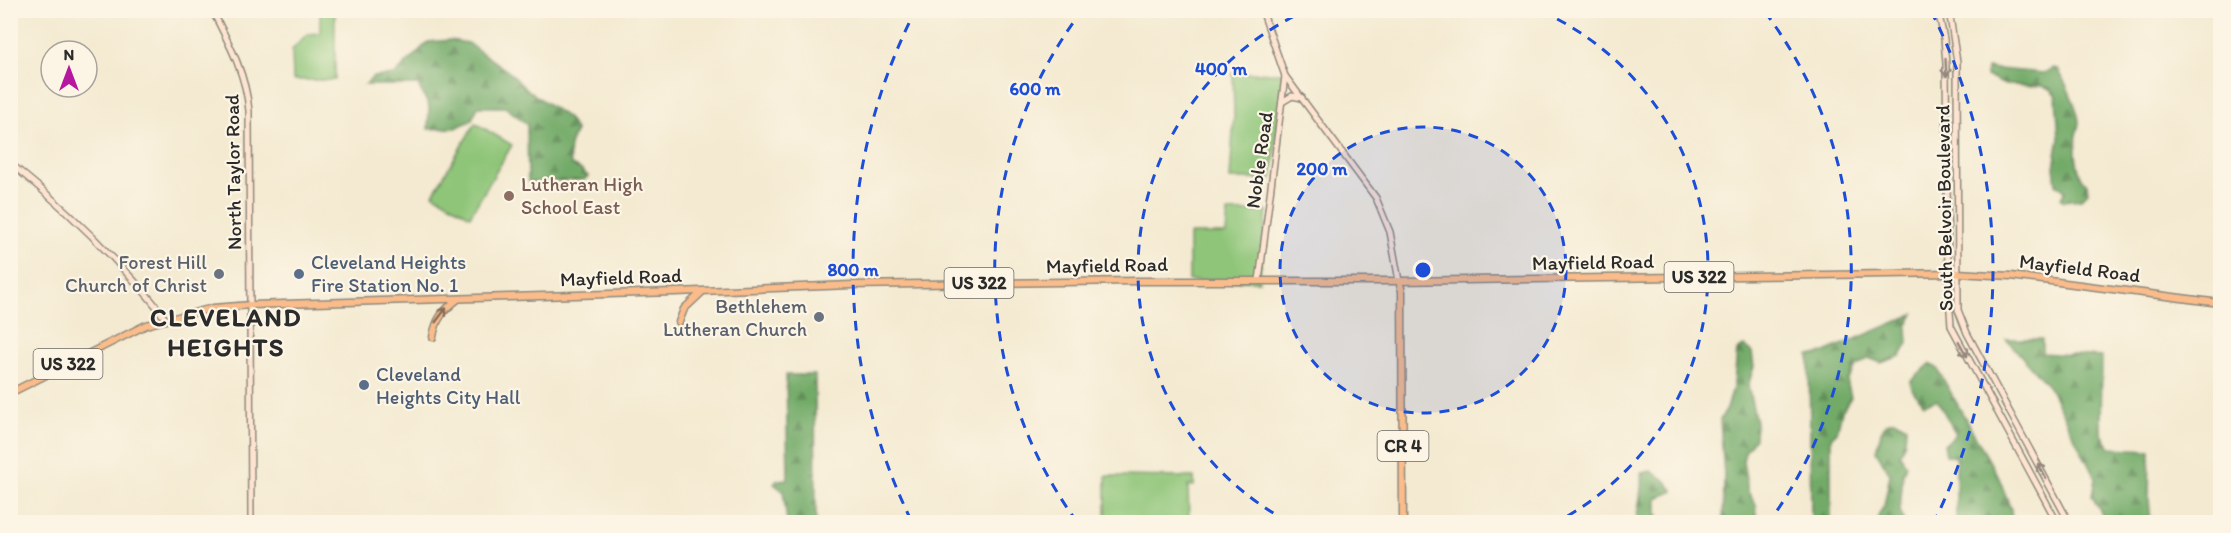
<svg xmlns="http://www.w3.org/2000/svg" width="2231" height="533" font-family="Itim,sans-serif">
  <defs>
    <pattern id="forest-firs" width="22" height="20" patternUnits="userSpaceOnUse" patternTransform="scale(1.5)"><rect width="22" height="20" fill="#72aa68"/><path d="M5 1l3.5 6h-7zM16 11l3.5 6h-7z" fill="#5e8b56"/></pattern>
  </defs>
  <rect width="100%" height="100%" fill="#fcf5e5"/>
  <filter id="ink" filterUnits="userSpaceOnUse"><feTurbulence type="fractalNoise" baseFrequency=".0167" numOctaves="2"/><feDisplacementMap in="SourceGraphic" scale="12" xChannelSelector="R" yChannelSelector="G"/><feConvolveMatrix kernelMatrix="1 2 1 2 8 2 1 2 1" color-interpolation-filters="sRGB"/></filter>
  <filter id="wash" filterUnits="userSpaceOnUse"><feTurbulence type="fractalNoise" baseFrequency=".008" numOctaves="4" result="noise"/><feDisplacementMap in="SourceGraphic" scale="24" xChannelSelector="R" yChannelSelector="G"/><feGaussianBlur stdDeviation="1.35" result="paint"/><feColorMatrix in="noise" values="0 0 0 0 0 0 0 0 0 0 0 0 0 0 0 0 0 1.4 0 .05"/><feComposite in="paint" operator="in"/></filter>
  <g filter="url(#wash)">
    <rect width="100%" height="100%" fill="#f4ead1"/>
    <!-- green -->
    <g fill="#8ec578" stroke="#5c7852" stroke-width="1.5">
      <polygon points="320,11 335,11 335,80 293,80 292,50 307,34 320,33"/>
      <polygon points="1233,73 1284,73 1272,179 1230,179 1234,114"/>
      <polygon points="475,123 512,145 470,216 433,194"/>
      <polygon points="1267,211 1259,281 1189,281 1189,234 1226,234 1228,212"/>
      <polygon points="1106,476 1194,477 1194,486 1188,486 1189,522 1106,522"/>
    </g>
    <!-- forest -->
    <g fill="url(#forest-firs)" stroke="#4e6a4a" stroke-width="1.5">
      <path d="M450 40 468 43 509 72 525 88 568 118 576 131C569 143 568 152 571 165L580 169 588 176 584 180 528 182 527 124 505 107H478L471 121 455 128 428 129 429 106 418 85H365L373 77 394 75 428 42Z"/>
      <path d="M1987 68 2044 73 2053 68 2058 69C2065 82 2077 107 2079 121 2079 126 2077 131 2076 135 2075 149 2076 176 2087 184L2088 192 2081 199 2064 201 2061 198 2065 191 2056 184 2054 167 2059 138 2056 96 2051 89 2042 86 2005 85 1986 76Z"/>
      <polygon points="1914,314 1907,327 1908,343 1901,356 1881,363 1869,358 1856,367 1847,381 1851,397 1842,411 1837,432 1831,438 1831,522 1811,522 1809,355 1818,355"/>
      <polygon points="2006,339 2042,339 2042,353 2102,357 2101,432 2110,448 2150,450 2149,499 2151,522 2106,522 2092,496 2095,478 2049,387"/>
      <polygon points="1744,346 1752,352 1754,367 1748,386 1756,422 1755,438 1745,452 1743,461 1748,492 1756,504 1757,522 1723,522 1724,475 1720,420 1727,409 1734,384 1737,350"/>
      <polygon points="1930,364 1937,368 1999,478 2011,509 2012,520 2007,522 1956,522 1956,457 1946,455 1944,444 1956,434 1937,400 1924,404 1913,391 1910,382"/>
      <polygon points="786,375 815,375 816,522 787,522 783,491 774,484 777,480 788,479"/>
      <polygon points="1895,420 1906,427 1905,441 1900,454 1906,465 1903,473 1900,511 1905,522 1877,522 1879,514 1884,506 1890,474 1876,451 1881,432 1886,423"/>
      <path d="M1651 471 1664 479 1674 491 1657 498V512L1661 522H1636C1638 506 1643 490 1641 473Z"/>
    </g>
  </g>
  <g filter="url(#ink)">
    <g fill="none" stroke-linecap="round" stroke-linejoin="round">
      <defs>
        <g id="secondary">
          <path d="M212 10C229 43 246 74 249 111L251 522"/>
          <polyline points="1938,10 1944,39 1946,64 1948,283 1951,326 2057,522"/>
          <polyline points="1949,10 1957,62 1958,310 1967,333 2069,522"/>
          <polyline points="1285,76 1376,198 1390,232 1399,281"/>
          <polyline points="1282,102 1292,96 1302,98"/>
          <path d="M10 163C51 196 89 231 124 270 139 286 154 301 165 319"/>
          <polyline points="1259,281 1285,76 1262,10"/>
        </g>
        <g id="primary">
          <polyline points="1399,281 1402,291 1403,522"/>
          <polyline points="679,322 684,309 702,292"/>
          <path d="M433 337C436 318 444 310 458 299"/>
          <polyline points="10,393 146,325 213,308 251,305 675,292 851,285 1137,281 1399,281 1957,273 2011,276 2220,303"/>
        </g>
      </defs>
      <!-- secondary casing -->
      <use href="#secondary" stroke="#908a7e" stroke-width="8"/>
      <!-- primary casing -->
      <use href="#primary" stroke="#908a7e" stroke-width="9"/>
      <!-- secondary -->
      <use href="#secondary" stroke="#fde4d0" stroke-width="5"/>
      <!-- primary -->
      <use href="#primary" stroke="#f9bc8a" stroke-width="6"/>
    </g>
    <!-- one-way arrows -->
    <defs><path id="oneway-shaft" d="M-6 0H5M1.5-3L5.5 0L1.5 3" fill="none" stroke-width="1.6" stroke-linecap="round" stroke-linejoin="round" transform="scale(1.5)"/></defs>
    <g stroke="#94887e">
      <use href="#oneway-shaft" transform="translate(1946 68) rotate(87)"/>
      <use href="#oneway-shaft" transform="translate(1963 349) rotate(61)"/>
      <use href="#oneway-shaft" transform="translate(2042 471) rotate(-118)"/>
    </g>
    <use stroke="#886c56" href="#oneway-shaft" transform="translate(441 315) rotate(-53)"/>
  </g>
  <!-- distance rings -->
  <circle cx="1423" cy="270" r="143" fill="#1d4ed8" fill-opacity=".12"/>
  <g fill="none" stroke="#1d4ed8" stroke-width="3" stroke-dasharray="10 8">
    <circle cx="1423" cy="270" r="143"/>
    <path d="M1289 522A285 285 0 0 1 1305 11M1541 11A285 285 0 0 1 1557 522"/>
    <path d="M1077 522A428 428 0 0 1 1081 12M1765 12A428 428 0 0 1 1769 522"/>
    <path d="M911 520A570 570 0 0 1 915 11M1931 11A570 570 0 0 1 1935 520"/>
  </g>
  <!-- markers -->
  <circle fill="#8d6e63" stroke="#fcf5e5" stroke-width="2" cx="509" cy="196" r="6"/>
  <g fill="#6b7280" stroke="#fcf5e5" stroke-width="2">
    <circle cx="219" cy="274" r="6"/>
    <circle cx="819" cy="317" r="6"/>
  </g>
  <g fill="#5c6f8a" stroke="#fcf5e5" stroke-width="2">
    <circle cx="299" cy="274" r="6"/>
    <circle cx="364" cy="385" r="6"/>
  </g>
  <g text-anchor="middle" stroke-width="4.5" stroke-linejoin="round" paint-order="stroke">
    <!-- shield labels -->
    <g fill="#fcf5e5" stroke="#6a6863" stroke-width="1.5">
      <rect x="1664.5" y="262" width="69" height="30" rx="4.5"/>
      <rect x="944.5" y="268" width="69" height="30" rx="4.5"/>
      <rect x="33.5" y="349" width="69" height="30" rx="4.5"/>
      <rect x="1377.5" y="431" width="51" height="30" rx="4.5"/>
    </g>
    <g font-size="18" font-weight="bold" fill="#2b2b2b">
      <text x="1699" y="283">US 322</text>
      <text x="979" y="289">US 322</text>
      <text x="68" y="370">US 322</text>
      <text x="1403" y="452">CR 4</text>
    </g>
    <!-- street labels -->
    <g font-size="20" fill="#2b2b2b" stroke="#fcf5e5">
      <text transform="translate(1259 160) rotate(-82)" y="7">Noble Road</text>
      <text transform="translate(233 172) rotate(-91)" y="7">North Taylor Road</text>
      <text transform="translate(1944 208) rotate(-91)" y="7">South Belvoir Boulevard</text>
      <text transform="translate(1593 262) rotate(-1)" y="7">Mayfield Road</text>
      <text transform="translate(1107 265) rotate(-1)" y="7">Mayfield Road</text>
      <text transform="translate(2080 268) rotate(7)" y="7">Mayfield Road</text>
      <text transform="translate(621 277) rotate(-2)" y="7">Mayfield Road</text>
    </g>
    <!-- education labels -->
    <g font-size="20" fill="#785e54" stroke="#fcf5e5" text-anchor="start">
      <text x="521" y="191">Lutheran High<tspan x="521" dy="23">School East</tspan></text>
    </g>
    <!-- worship labels -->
    <g font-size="20" fill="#5b616d" stroke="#fcf5e5" text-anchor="end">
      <text x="207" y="269">Forest Hill<tspan x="207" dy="23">Church of Christ</tspan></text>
      <text x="807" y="313">Bethlehem<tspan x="807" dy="23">Lutheran Church</tspan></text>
    </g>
    <!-- service labels -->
    <g font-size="20" fill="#4e5e75" stroke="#fcf5e5" text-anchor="start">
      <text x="311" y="269">Cleveland Heights<tspan x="311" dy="23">Fire Station No. 1</tspan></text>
      <text x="376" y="381">Cleveland<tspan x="376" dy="23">Heights City Hall</tspan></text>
    </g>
    <!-- district labels -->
    <g font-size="26" font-weight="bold" letter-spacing="1.5" fill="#2b2b2b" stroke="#fcf5e5">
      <text x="226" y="326">CLEVELAND<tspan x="226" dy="30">HEIGHTS</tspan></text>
    </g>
  </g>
  <circle cx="1423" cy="270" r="9" fill="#1d4ed8" stroke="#fcf5e5" stroke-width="3"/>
  <g font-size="18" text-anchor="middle" font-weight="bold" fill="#1d4ed8" stroke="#fcf5e5" stroke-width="4.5" stroke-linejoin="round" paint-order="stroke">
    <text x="1221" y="75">400 m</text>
    <text x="1035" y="95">600 m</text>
    <text x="1322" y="175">200 m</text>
    <text x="853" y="276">800 m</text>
  </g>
  <!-- margin -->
  <rect width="2231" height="533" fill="none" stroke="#fcf5e5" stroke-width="36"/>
  <!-- north arrow -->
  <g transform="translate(69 69)"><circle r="28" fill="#fcf5e5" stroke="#a8a49b" stroke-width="1.5"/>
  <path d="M0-4.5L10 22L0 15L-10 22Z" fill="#b5179e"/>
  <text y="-9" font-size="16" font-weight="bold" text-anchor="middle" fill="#2b2b2b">N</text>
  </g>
</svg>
